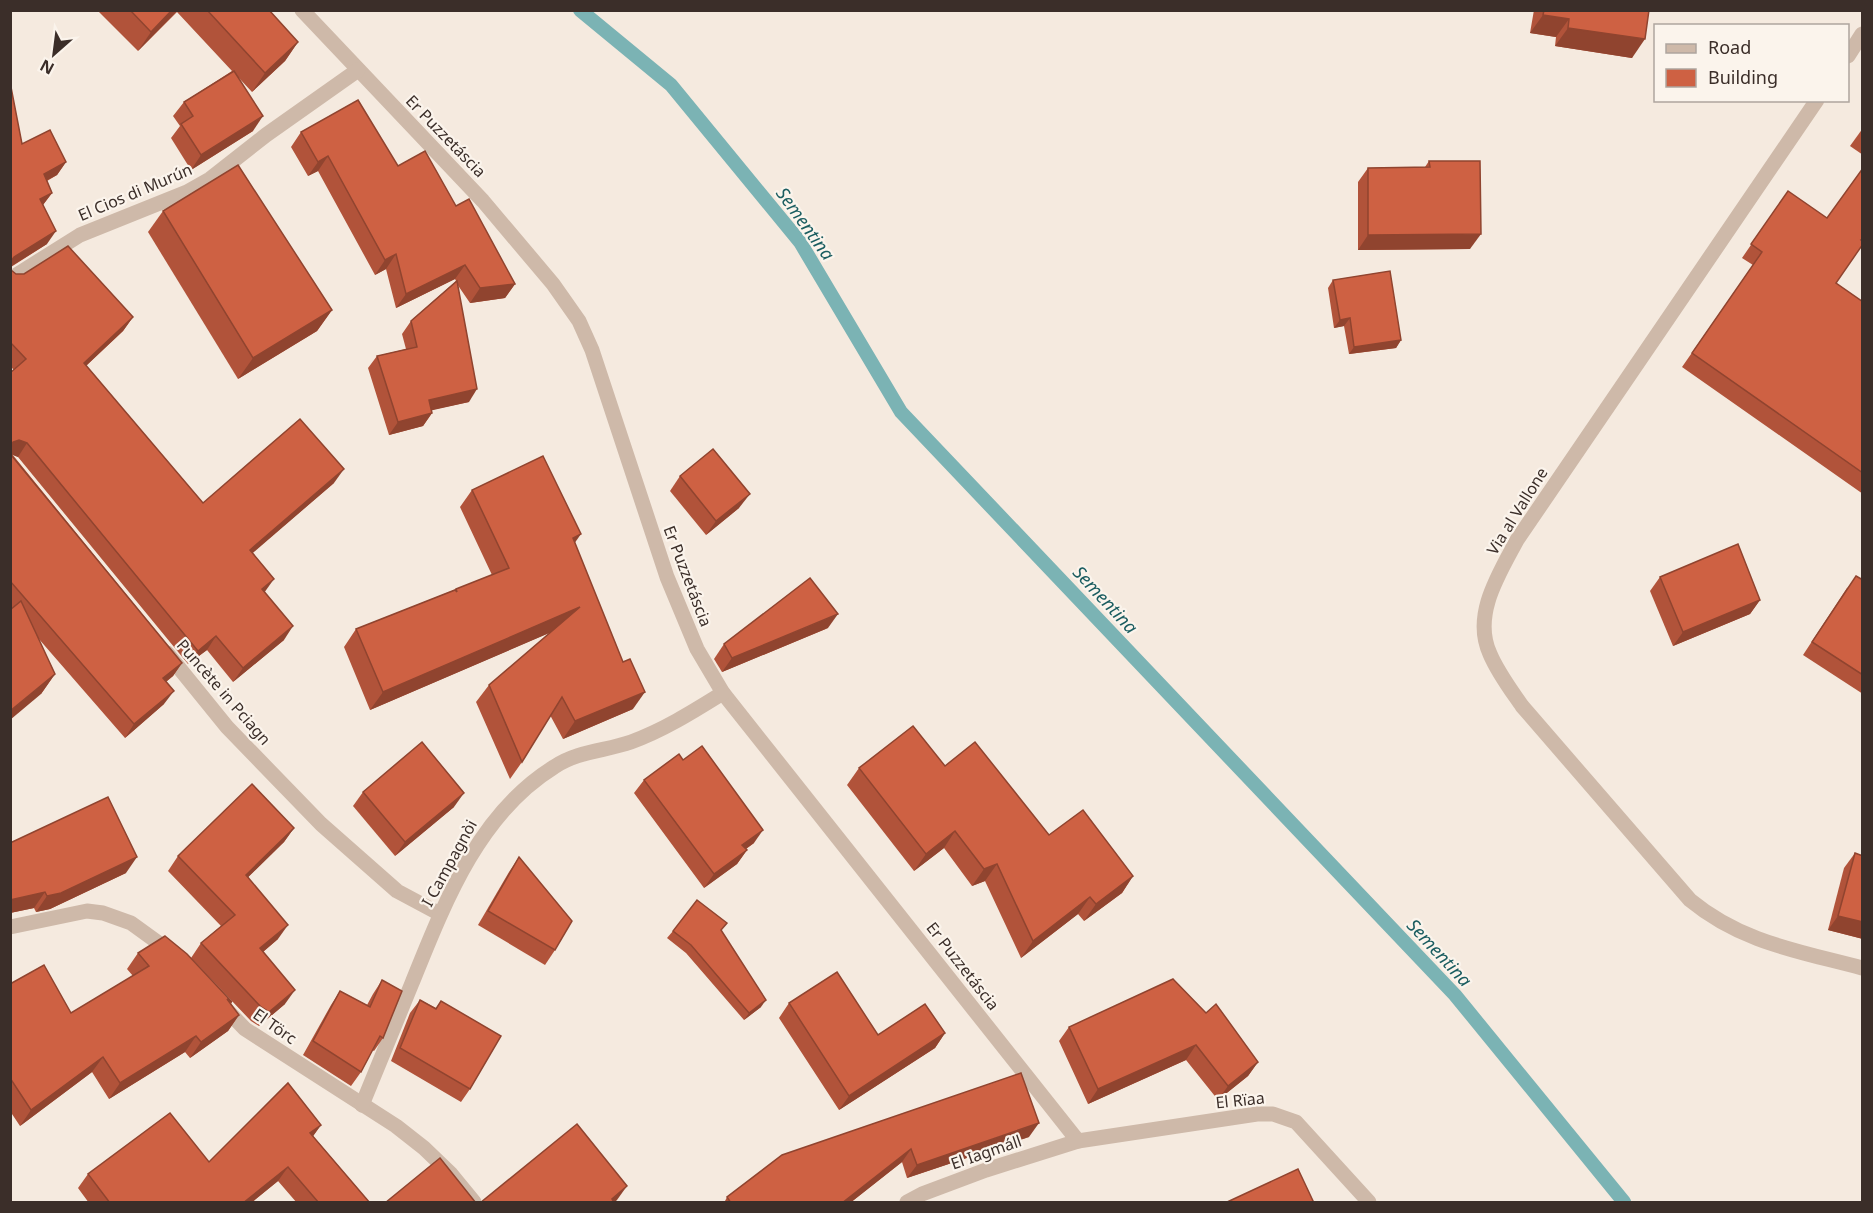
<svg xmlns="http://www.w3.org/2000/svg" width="1873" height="1213" font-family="'Noto Sans',sans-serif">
  <rect width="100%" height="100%" fill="#f5eadf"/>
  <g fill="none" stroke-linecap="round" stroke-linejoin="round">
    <!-- stream -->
    <polyline stroke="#7bb3b4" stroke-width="14" points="580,10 671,85 800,242 901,412 1455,995 1624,1202"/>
    <!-- street -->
    <g stroke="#ceb9a9" stroke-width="15">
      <polyline points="302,10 483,201 553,284 579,321 592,350 667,577 697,649 723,693 1078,1141"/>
      <polyline points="1848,56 1862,34"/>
      <path d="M1817 100 1517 540C1499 574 1472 615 1490 654 1498 673 1511 690 1522 706L1690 900C1742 943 1799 951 1862 968"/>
      <polyline points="10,279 80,235 187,192 210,179 266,135 358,70"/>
      <polyline points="167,653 227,727 321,824 397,891 440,914"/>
      <polyline points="10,927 87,911 103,913 131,923 171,952"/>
      <polyline points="221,1004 245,1029 396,1126 424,1148 451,1174 474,1202"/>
      <path d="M362 1105C379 1064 396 1023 412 983 444 904 478 814 554 767 578 751 605 751 631 742 664 730 694 711 723 693"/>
      <polyline points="907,1202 922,1194 986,1170 1078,1141 1257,1114 1273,1114 1296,1122 1369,1202"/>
    </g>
  </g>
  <!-- wall -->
  <g fill="#b1533a">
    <polygon points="97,10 269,10 298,42 285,61 252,92 238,77 253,131 191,170 171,138 180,126 173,116 184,102 232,71 177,12 138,51"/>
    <polygon points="1534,10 1649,10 1632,58 1555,46 1556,37 1530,33"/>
    <polygon points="10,82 22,144 66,162 57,175 47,181 52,193 43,205 47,244 11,267 11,270 16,274 133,317 123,331 86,366 203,503 334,483 252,553 265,592 284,640 233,682 207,650 188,664 18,457 12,454 182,663 173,676 166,682 164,704 125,738 38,638 55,674 41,694 12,608 10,606 10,373 14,370 10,366"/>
    <polygon points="1863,128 1863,155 1850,146"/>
    <polygon points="301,132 398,166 456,206 515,284 505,298 470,303 457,284 469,402 431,410 432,413 423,426 389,435 368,368 377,356 406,349 402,334 411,321 456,281 455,279 396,308 386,269 375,275 318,171 308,176 291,147"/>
    <polygon points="1429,161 1470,249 1358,250 1358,182 1368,168 1425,167"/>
    <polygon points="1788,191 1836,283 1863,302 1863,494 1682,367 1753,265 1742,258"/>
    <polygon points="163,211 332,310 317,331 238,379 148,232"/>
    <polygon points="1333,280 1401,340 1396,348 1349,354 1344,326 1334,328 1328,288"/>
    <polygon points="680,476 739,508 706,535 670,491"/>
    <polygon points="472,490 575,543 633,709 563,739 550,715 522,762 510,779 476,702 489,685 551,632 370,710 344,647 356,629 492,575 460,507"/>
    <polygon points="1660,577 1760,600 1750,614 1673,646 1650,591"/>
    <polygon points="1863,580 1863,694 1803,655 1847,588"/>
    <polygon points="828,628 722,672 714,659 724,644"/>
    <polygon points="683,760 754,843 746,849 747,850 737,864 704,888 634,793 644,780"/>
    <polygon points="945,766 1049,835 1133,876 1122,893 1084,921 1078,914 1021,958 985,881 972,886 944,848 914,871 847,785 859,768"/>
    <polygon points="363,792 454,807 395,856 353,806"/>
    <polygon points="294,828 284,842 248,877 278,939 263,952 285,1004 259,1026 251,1021 191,958 201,943 221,926 168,871 178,856"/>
    <polygon points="10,843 126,873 50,909 36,912 34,908 10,913"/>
    <polygon points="1855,853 1863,856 1863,939 1828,930 1844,868"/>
    <polygon points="519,857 555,950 545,965 478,925 509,872"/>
    <polygon points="673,931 721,931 761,1007 744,1020 686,953 667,938"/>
    <polygon points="138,953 232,1002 231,1004 239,1015 228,1031 190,1058 185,1052 109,1099 92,1072 20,1126 10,1111 10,984 71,1013 133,976 127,969"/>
    <polygon points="382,980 383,1038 374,1051 372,1050 361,1072 351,1086 303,1055 331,1005 340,991 367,1005 373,994"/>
    <polygon points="420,1000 436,1008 441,1001 470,1089 461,1102 391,1061 410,1013"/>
    <polygon points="789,1003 878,1035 945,1033 935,1048 839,1110 779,1018"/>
    <polygon points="1206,1013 1258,1062 1248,1076 1218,1100 1186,1060 1088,1104 1059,1041 1069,1027"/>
    <polygon points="321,1125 313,1136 370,1203 297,1203 278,1181 251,1203 89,1203 78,1188 88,1174 209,1162"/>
    <polygon points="1029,1137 907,1178 902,1162 850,1203 724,1203 727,1197 782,1155"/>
  </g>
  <!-- shaded-wall -->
  <g fill="#90442f">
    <polygon points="172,10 178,10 138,51 151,32"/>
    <polygon points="1543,15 1569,19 1556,37 1530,33"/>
    <polygon points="1568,28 1645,39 1632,58 1555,46"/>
    <polygon points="298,42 285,61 252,92 265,73"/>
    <polygon points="263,116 253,131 191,170 201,155"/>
    <polygon points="328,156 318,171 308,176 318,162"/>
    <polygon points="66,162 57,175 34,187 44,174"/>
    <polygon points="52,193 42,206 40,199"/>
    <polygon points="56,231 47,244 10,267 11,261 14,257"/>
    <polygon points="1481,234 1470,249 1358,250 1368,235"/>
    <polygon points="396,254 386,269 375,275 385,260"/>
    <polygon points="465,265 455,279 396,308 406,294"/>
    <polygon points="515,284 505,298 470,303 480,288"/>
    <polygon points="332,310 317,331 238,379 253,358"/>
    <polygon points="133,317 123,331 74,377 84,363"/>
    <polygon points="1350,318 1344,326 1334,328 1340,320"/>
    <polygon points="1401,340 1396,348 1349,354 1354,347"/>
    <polygon points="477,389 469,402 420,413 429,400"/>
    <polygon points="432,413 423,426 389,435 398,422"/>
    <polygon points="19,440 27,443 18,457 10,454 10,446 13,442"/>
    <polygon points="344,469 334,483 240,564 250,550"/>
    <polygon points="750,494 739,508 706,535 716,521"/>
    <polygon points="581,534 569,551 573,538"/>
    <polygon points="274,579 264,593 262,589"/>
    <polygon points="1760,600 1750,614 1673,646 1683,632"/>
    <polygon points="580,607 568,625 370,710 383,692"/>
    <polygon points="838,614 828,628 722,672 732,658"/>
    <polygon points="293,626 284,640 233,682 243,668"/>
    <polygon points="216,636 207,650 188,664 198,651"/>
    <polygon points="182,663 173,676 153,692 163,678"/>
    <polygon points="55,674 41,694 10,720 10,711"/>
    <polygon points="174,691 164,704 125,738 134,724"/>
    <polygon points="645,692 633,709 563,739 575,721"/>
    <polygon points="464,793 454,807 395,856 405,842"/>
    <polygon points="294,828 284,842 236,889 246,875"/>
    <polygon points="763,830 754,843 733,858 742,845"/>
    <polygon points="955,831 944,848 914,871 926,854"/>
    <polygon points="747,850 737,864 704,888 714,874"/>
    <polygon points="137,857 126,873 50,909 36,912 47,896"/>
    <polygon points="997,864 985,881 972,886 984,869"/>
    <polygon points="1133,876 1122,893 1084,921 1096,904"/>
    <polygon points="45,892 34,908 10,913 10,900"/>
    <polygon points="1090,897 1078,914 1021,958 1033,941"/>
    <polygon points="1838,916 1863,922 1863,939 1828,930"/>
    <polygon points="288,925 278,939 250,963 260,948"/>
    <polygon points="295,990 285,1004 259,1026 269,1012"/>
    <polygon points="766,1000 761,1007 744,1020 749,1013"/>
    <polygon points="239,1015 228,1031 190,1058 201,1042"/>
    <polygon points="945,1033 935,1048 839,1110 849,1096"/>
    <polygon points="196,1036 185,1052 109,1099 120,1083"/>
    <polygon points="1196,1045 1186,1060 1088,1104 1098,1089"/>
    <polygon points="103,1057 92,1072 20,1126 31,1110"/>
    <polygon points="1258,1062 1248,1076 1218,1100 1228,1086"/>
    <polygon points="1039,1123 1029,1137 907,1178 917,1165"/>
    <polygon points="321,1125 311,1139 310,1133"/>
    <polygon points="911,1149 902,1162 850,1203 842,1203"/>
    <polygon points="288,1167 278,1181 251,1203 243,1203"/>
    <polygon points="627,1186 617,1200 614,1203 612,1199"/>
  </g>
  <!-- building -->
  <g fill="#ce6143" stroke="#90442f" stroke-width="1.5">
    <polygon points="130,10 172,10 151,32"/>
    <polygon points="207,10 269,10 298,42 265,73"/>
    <polygon points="1544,10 1649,10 1645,39 1568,28 1569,19 1543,15"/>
    <polygon points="234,71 263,116 201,155 181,124 193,116 184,102"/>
    <polygon points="10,82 22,144 50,130 66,162 44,174 52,193 40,199 56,231 14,257 11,261 11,270 16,274 24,274 68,246 133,317 84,363 203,503 300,419 344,469 250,550 274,579 262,589 293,626 243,668 216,636 198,651 27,443 19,440 13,442 10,449 10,373 26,359 10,342"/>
    <polygon points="358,100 398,166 425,151 456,206 469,199 515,284 480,288 465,265 406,294 396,254 385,260 328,156 318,162 301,132"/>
    <polygon points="1429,161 1480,161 1481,234 1368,235 1368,168 1430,167"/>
    <polygon points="238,165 332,310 253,358 163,211"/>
    <polygon points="1863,168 1863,239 1861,240 1863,242 1863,244 1836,283 1863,302 1863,473 1692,353 1762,252 1751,244 1788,191 1827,218"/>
    <polygon points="1390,271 1401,340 1354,347 1350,318 1340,320 1333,280"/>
    <polygon points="457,281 477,389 429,400 432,413 398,422 377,356 417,347 411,321"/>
    <polygon points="713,449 750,494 716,521 680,476"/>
    <polygon points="10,452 12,456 182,663 163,678 174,691 134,724 10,581"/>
    <polygon points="543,456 581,534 573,538 623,662 630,659 645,692 575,721 562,697 522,762 489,685 580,607 383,692 356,629 455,590 457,592 456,589 509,568 472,490"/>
    <polygon points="1738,544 1760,600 1683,632 1660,577"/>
    <polygon points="1856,576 1863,580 1863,675 1812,642"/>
    <polygon points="810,578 838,614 732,658 724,644"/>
    <polygon points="21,601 55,674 10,711 10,610"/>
    <polygon points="913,726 945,766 975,742 1049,835 1083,810 1133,876 1096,904 1090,897 1033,941 997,864 984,869 955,831 926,854 859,768"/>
    <polygon points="422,742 464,793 405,842 363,792"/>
    <polygon points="702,746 763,830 742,845 747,850 714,874 644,780 679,754 683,760"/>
    <polygon points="252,784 294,828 246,875 288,925 260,948 295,990 269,1012 261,1007 201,943 235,915 178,856"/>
    <polygon points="108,797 137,857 61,893 47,896 45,892 10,900 10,843"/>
    <polygon points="1855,853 1863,856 1863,922 1838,916"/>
    <polygon points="519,857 572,921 555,950 488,911"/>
    <polygon points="697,900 727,923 721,930 766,1000 749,1013 691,945 673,931"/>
    <polygon points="165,936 187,954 232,1002 227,999 239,1015 201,1042 196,1036 120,1083 103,1057 31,1110 10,1078 10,984 44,965 71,1013 149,966 138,953"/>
    <polygon points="837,972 878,1035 925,1004 945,1033 849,1096 789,1003"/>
    <polygon points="1173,979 1206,1013 1216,1004 1258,1062 1228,1086 1196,1045 1098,1089 1069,1027"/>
    <polygon points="382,980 402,991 383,1038 380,1036 361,1072 313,1041 340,991 370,1007"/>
    <polygon points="420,1000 436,1009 441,1001 501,1036 470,1089 400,1048"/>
    <polygon points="1021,1073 1039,1123 917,1165 911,1149 842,1203 731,1203 727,1197 782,1155"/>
    <polygon points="288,1083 321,1125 310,1133 370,1203 319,1203 288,1167 243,1203 110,1203 88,1174 170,1113 209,1162"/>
    <polygon points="577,1124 627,1186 612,1199 614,1203 480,1203"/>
    <polygon points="440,1158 476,1203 385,1203"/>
    <polygon points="1298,1169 1314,1203 1225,1203"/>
  </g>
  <g text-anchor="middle" stroke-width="4.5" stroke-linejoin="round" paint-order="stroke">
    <!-- street labels -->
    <g font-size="16" fill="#3b2e29" stroke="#fbf4ec">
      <text transform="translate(446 136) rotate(46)" y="6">Er Puzzetáscia</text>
      <text transform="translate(135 192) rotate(-23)" y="6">El Cios di Murún</text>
      <text transform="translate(1517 511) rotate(-58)" y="6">Via al Vallone</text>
      <text transform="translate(688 576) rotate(69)" y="6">Er Puzzetáscia</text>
      <text transform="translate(224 692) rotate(49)" y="6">Puncète in Pciagn</text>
      <text transform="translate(449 863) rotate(-61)" y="6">I Campagnòi</text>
      <text transform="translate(963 966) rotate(52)" y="6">Er Puzzetáscia</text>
      <text transform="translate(275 1026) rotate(35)" y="6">El Törc</text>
      <text transform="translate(1240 1100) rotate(-6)" y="6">El Rïaa</text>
      <text transform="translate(986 1152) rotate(-19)" y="6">El Iagmáll</text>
    </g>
    <!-- water labels -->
    <g font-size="18" font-style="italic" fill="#1b5d60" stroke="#fbf4ec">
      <text transform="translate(805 224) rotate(54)" y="6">Sementina</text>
      <text transform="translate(1105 600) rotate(47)" y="6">Sementina</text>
      <text transform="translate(1439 953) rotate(47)" y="6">Sementina</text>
    </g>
  </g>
  <!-- border -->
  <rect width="1873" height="1213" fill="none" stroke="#3b2e29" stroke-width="24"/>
  <!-- legend -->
  <rect x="1654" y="24" width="195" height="78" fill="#fbf4ec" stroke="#aea59e" stroke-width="1.5"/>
  <rect x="1666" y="44" width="30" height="9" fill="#ceb9a9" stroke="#aea59e" stroke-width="1.5"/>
  <text x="1708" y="54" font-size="18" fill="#3b2e29">Road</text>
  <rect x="1666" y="69" width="30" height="18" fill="#ce6143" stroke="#aea59e" stroke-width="1.5"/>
  <text x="1708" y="84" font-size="18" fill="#3b2e29">Building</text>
  <!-- north arrow -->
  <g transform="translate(54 54) rotate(208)" stroke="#fbf4ec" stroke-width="4.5" paint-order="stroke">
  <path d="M0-4.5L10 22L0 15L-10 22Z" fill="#3b2e29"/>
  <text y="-9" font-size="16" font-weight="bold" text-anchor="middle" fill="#3b2e29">N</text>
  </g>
</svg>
